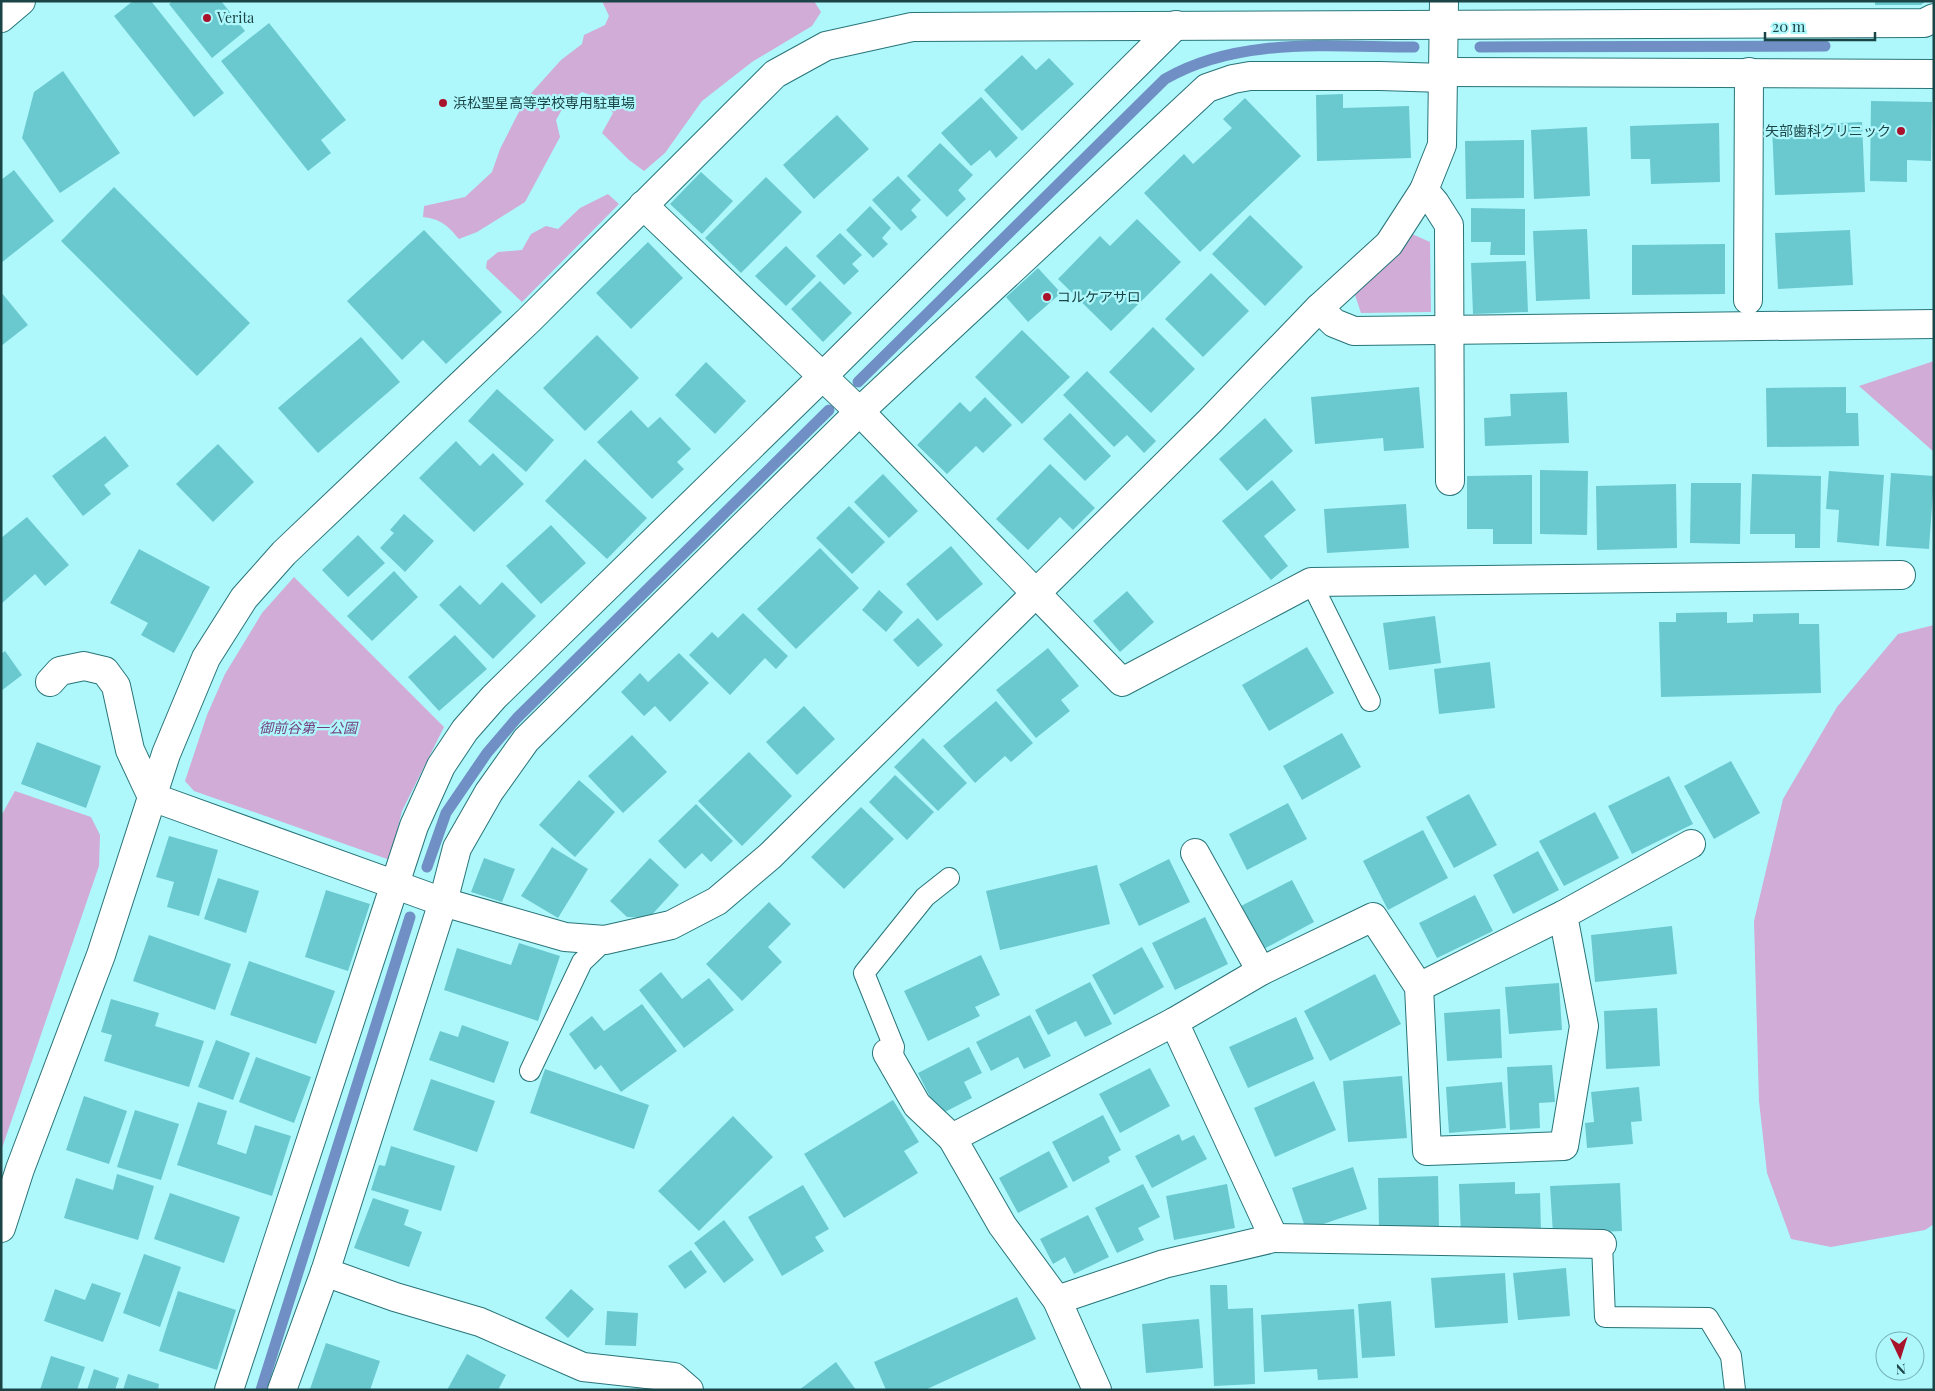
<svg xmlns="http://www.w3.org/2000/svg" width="1935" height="1391" font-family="'Playfair Display','Noto Sans JP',serif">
  <rect width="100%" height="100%" fill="#aef8fc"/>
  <!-- green -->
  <g fill="#d0acd7">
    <path d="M602 1H814L821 12 812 26 752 62 702 101 665 153 644 171 629 160 602 133 613 113 603 100 582 92 565 104 556 120 560 137 525 202 477 232 459 239C448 226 441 219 423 217L424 206 465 197 492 172 500 149 525 100 561 60 582 44 584 35 605 25 609 16Z"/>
    <polygon points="608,194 619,204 522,302 486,268 487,261 498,252 522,250 531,234 546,226 558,229 580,208"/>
    <polygon points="1412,234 1430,242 1431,312 1361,313 1355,295"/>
    <polygon points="1934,361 1934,452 1859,386"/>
    <polygon points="294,577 444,727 402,811 390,860 194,791 185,781 207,715 225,674 262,613"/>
    <polygon points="1934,625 1934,1224 1925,1230 1831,1247 1791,1239 1767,1173 1759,1101 1754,921 1783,799 1837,707 1898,634"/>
    <polygon points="15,791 91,817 100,835 99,866 1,1151 1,816"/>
  </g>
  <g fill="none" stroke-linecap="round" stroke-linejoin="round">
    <!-- stream -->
    <g stroke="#708fc4" stroke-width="11">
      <polyline points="1480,47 1825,46"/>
      <path d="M858 382 1165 79C1239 36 1332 47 1414 47"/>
      <polyline points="427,867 446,813 487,753 517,718 829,410"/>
      <polyline points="261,1390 410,917"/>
    </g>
  </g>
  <!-- building -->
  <g fill="#6ac9cf">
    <polygon points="133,1 151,1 224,93 194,117 114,16"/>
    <polygon points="173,1 221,1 245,31 212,58 169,4"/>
    <polygon points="1875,1 1926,1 1921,5 1875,5"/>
    <polygon points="269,23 346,120 321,140 331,153 308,171 221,61"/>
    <polygon points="1022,55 1036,70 1049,58 1074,84 1022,131 984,90"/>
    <polygon points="63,71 120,153 60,193 22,138 34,92"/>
    <polygon points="1343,94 1343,108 1409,106 1411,158 1317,161 1316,95"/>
    <polygon points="981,97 1018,138 996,158 990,150 971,166 941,133"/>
    <polygon points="1245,98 1301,156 1200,252 1144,193 1184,154 1193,164 1232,128 1223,119"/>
    <polygon points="1871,101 1932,102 1931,161 1907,160 1907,182 1870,181"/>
    <polygon points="837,115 869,149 814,199 783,165"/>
    <polygon points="1862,122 1865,192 1775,195 1772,126"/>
    <polygon points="1719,123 1720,182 1651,184 1650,159 1631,159 1630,126"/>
    <polygon points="1587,127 1590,196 1534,199 1531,130"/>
    <polygon points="1524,140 1524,198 1466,199 1465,141"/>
    <polygon points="940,143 973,175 958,190 966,199 947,217 907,176"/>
    <polygon points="14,170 54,221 1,263 1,180"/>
    <polygon points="701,172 733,201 702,234 670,204"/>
    <polygon points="898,176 921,200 911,210 917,217 901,231 872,200"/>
    <polygon points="766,177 802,212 741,273 705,238"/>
    <polygon points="114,187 250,323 197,376 61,241"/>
    <polygon points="870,206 891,228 882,238 888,244 873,258 846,230"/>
    <polygon points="1471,208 1525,209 1525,255 1490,255 1491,242 1471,242"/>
    <polygon points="1250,215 1303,267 1265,306 1212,254"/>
    <polygon points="1137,219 1181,262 1111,331 1058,279 1100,236 1110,246"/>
    <polygon points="1587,229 1590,299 1536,301 1533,231"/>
    <polygon points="424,230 502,312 446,364 423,340 402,360 347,301"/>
    <polygon points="1850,230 1853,285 1778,289 1775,233"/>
    <polygon points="840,233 862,255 852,264 859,271 844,285 816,256"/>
    <polygon points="648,242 683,278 631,329 596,293"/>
    <polygon points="1725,244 1725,294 1632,295 1632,245"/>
    <polygon points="786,246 816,276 786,306 755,276"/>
    <polygon points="1526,261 1528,312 1473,314 1471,263"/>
    <polygon points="1038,268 1061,293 1028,322 1006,297"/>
    <polygon points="1211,273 1249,311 1203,357 1165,319"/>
    <polygon points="820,281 852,313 823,342 791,309"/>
    <polygon points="1,292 28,325 1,346"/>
    <polygon points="1153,327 1195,369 1151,413 1109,372"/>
    <polygon points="1022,330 1070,377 1022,424 975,377"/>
    <polygon points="597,335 639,378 585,431 543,388"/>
    <polygon points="361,337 400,382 318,453 278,408"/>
    <polygon points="706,362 746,401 715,434 675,395"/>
    <polygon points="1087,371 1156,441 1144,453 1127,435 1114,447 1063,395"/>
    <polygon points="1419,387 1424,448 1384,451 1383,438 1315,444 1311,397"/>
    <polygon points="1846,387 1846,413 1858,413 1859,446 1767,447 1766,388"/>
    <polygon points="497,389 554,440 526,472 468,421"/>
    <polygon points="1567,392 1569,443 1485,446 1484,418 1511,416 1510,394"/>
    <polygon points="985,397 1012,425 983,453 976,446 947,474 917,445 960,402 970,412"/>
    <polygon points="631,410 648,428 660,417 691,449 677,462 684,469 652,499 597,442"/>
    <polygon points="1070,413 1111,456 1085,481 1043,439"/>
    <polygon points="1265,418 1293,451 1247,491 1219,459"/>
    <polygon points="105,436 129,466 104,485 111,494 83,516 52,476"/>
    <polygon points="456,441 480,466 493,453 524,484 474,532 419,478"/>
    <polygon points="218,444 254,482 213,522 176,484"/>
    <polygon points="585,459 647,518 607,559 545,501"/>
    <polygon points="1050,464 1095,508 1073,530 1060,517 1028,550 996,519"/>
    <polygon points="1540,470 1588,471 1587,535 1540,534"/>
    <polygon points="1829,471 1884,475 1879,546 1837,542 1839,510 1826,509"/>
    <polygon points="1891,473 1934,476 1929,549 1886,546"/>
    <polygon points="883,474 918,511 889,538 854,502"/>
    <polygon points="1752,474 1821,476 1820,548 1795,548 1795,534 1750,534"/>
    <polygon points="1532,475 1532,544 1493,544 1493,529 1467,529 1467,476"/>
    <polygon points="1272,480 1296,510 1264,536 1288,566 1271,580 1222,521"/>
    <polygon points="1691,483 1741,483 1740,544 1690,543"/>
    <polygon points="1676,484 1677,548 1597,550 1596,486"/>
    <polygon points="1406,504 1409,548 1327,553 1324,509"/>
    <polygon points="849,506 885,542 852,574 816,538"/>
    <polygon points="404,514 434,541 405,572 380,548 394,533 390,530"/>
    <polygon points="27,517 69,565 45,586 35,574 1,604 1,538"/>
    <polygon points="551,525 586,563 541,604 506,566"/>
    <polygon points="358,535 385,563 348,597 322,570"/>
    <polygon points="951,546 983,584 937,621 906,584"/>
    <polygon points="820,548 859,588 796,649 757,609"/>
    <polygon points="139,549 210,587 174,653 141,635 148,623 110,603"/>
    <polygon points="394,571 418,597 372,641 347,616"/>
    <polygon points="502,582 536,616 493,659 439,605 460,585 480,605"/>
    <polygon points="879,590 903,612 886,632 862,610"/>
    <polygon points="1127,591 1154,622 1120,652 1093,621"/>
    <polygon points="1727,612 1727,623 1753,622 1753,614 1799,613 1799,624 1819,624 1821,693 1661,697 1659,622 1676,622 1676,613"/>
    <polygon points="743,613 788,656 776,669 765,658 730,695 689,655 712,632 718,638"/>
    <polygon points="1435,616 1441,663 1389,670 1383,623"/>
    <polygon points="918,618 943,645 918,667 893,640"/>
    <polygon points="455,635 487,669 439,711 408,677"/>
    <polygon points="1307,647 1334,693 1269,731 1242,685"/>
    <polygon points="1048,648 1079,686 1061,700 1070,711 1036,738 996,690"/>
    <polygon points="5,651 22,675 1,691 1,654"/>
    <polygon points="679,653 709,683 670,722 655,706 644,716 621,692 640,673 648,682"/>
    <polygon points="1490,662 1495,708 1439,714 1434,669"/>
    <polygon points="996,701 1033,743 1011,762 1005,756 975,783 943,746"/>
    <polygon points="804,706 835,739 797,775 766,742"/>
    <polygon points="1342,733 1361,767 1302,800 1283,766"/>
    <polygon points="632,735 667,772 623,813 588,776"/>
    <polygon points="923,738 967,783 938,811 894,767"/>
    <polygon points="37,742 101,766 86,808 21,784"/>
    <polygon points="749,752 792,796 742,846 698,801"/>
    <polygon points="1731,761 1760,813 1714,839 1684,786"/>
    <polygon points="895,775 934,812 907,840 869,802"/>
    <polygon points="1669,776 1693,824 1632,854 1608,806"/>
    <polygon points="579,780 615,812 575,857 539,825"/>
    <polygon points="1469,794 1497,845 1454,868 1426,817"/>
    <polygon points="1288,803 1307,839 1247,870 1229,834"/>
    <polygon points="696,804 733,841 711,862 702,853 685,869 658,841"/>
    <polygon points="861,807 894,839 844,889 811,857"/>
    <polygon points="1595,812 1619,858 1564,886 1539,841"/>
    <polygon points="1423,830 1448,878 1388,910 1363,861"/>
    <polygon points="169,836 218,850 199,916 167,907 174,882 156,877"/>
    <polygon points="552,847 588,869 558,918 521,896"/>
    <polygon points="1538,851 1559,890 1513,914 1493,875"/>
    <polygon points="484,858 515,869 502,902 471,892"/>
    <polygon points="650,858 679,885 649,918 627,917 610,901"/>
    <polygon points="1169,859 1190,902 1139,926 1119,884"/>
    <polygon points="1097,865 1110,924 1000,950 986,891"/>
    <polygon points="218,878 259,891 246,933 204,919"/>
    <polygon points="1292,880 1314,922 1262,950 1239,907"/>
    <polygon points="326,890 370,904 348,971 305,957"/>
    <polygon points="1475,895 1493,931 1437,958 1419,923"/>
    <polygon points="769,902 791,924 768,947 782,962 742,1001 706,964"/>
    <polygon points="1205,917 1228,964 1175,990 1152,943"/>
    <polygon points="1672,926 1677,974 1595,982 1591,935"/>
    <polygon points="149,935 231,964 215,1010 133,981"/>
    <polygon points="519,943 560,956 538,1021 444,990 457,948 511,965"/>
    <polygon points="1142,947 1164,987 1114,1015 1092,975"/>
    <polygon points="981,955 1000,995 975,1007 980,1016 928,1041 904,991"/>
    <polygon points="249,961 335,991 316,1044 230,1015"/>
    <polygon points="661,972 682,999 709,978 734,1010 684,1048 639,990"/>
    <polygon points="1375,974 1401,1024 1330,1061 1304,1011"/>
    <polygon points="1090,982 1112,1024 1085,1037 1076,1021 1048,1035 1035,1010"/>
    <polygon points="1559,983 1562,1030 1509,1034 1505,987"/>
    <polygon points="111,999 159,1013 155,1026 204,1041 189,1087 104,1061 112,1035 101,1032"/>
    <polygon points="642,1004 677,1051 621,1092 601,1065 595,1070 569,1034 592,1016 604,1031"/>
    <polygon points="1657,1008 1660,1066 1606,1069 1604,1011"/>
    <polygon points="1500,1009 1502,1058 1447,1061 1444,1013"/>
    <polygon points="1030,1015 1051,1056 1024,1069 1018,1057 991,1071 976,1042"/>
    <polygon points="1296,1017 1314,1059 1248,1088 1229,1047"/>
    <polygon points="462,1025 509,1042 494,1083 429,1060 440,1031 458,1037"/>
    <polygon points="216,1040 250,1053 233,1100 198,1087"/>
    <polygon points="969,1047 982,1073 964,1082 972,1098 939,1115 918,1073"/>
    <polygon points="256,1057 311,1077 294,1123 239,1102"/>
    <polygon points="1552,1065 1555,1102 1539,1103 1540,1128 1510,1130 1507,1067"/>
    <polygon points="1150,1068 1170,1106 1120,1133 1099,1094"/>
    <polygon points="545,1069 649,1105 634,1149 530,1113"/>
    <polygon points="1402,1076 1407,1138 1348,1142 1343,1081"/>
    <polygon points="431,1079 495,1101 477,1152 413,1130"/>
    <polygon points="1314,1081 1336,1130 1275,1157 1254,1108"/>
    <polygon points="1502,1082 1506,1128 1449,1133 1446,1087"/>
    <polygon points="1639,1087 1642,1121 1631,1122 1633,1144 1587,1148 1585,1123 1594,1122 1591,1092"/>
    <polygon points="84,1096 127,1111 109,1164 66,1150"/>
    <polygon points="893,1100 919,1142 904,1151 918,1173 844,1218 804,1154"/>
    <polygon points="198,1102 227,1111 217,1144 246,1154 255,1125 291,1136 272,1196 177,1165"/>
    <polygon points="135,1110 179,1124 161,1180 117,1167"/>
    <polygon points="1103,1115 1121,1150 1108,1157 1110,1162 1073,1182 1052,1142"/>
    <polygon points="733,1116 773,1157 699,1231 658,1191"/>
    <polygon points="1179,1134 1182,1141 1194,1135 1207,1159 1152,1188 1135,1156"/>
    <polygon points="391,1146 455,1166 441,1211 371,1190 379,1165 385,1166"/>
    <polygon points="1049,1151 1068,1187 1018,1213 999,1178"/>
    <polygon points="1353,1167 1367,1209 1306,1230 1292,1188"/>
    <polygon points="117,1174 154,1186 138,1240 64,1218 76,1178 113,1190"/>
    <polygon points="1438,1176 1439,1227 1379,1228 1378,1178"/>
    <polygon points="1515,1182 1515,1194 1540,1193 1541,1233 1461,1236 1459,1184"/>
    <polygon points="1620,1183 1622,1231 1553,1234 1550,1186"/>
    <polygon points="1143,1184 1160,1217 1138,1228 1144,1240 1117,1253 1095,1208"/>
    <polygon points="1227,1184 1235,1228 1174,1240 1166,1196"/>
    <polygon points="803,1185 829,1229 815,1237 824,1251 782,1276 748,1217"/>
    <polygon points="170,1193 240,1217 224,1263 154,1239"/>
    <polygon points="373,1198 409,1210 404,1225 422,1232 409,1267 354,1248"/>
    <polygon points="1088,1215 1109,1257 1074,1274 1065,1257 1053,1264 1040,1239"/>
    <polygon points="724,1220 754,1260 724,1283 694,1243"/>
    <polygon points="691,1250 707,1272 685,1289 668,1266"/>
    <polygon points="144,1254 181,1267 160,1327 123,1313"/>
    <polygon points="1566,1268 1570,1316 1518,1320 1513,1273"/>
    <polygon points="1505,1273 1508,1323 1435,1328 1431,1278"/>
    <polygon points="92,1283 121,1293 103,1342 44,1321 55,1289 85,1300"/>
    <polygon points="1210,1285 1227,1285 1228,1309 1253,1308 1255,1384 1214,1386"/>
    <polygon points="571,1289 594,1309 568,1338 545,1318"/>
    <polygon points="178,1291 236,1310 217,1370 159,1351"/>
    <polygon points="1017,1297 1036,1339 925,1390 886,1390 874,1362"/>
    <polygon points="1391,1301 1395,1356 1362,1358 1358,1304"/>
    <polygon points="1354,1309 1358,1378 1318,1380 1317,1369 1264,1372 1261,1315"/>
    <polygon points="607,1311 638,1313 636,1346 605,1345"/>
    <polygon points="1199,1319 1203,1368 1146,1373 1142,1324"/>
    <polygon points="326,1343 380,1361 370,1390 310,1389"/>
    <polygon points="467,1354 506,1375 498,1390 447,1390"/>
    <polygon points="51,1356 85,1367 77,1390 40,1390"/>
    <polygon points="836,1362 856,1390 799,1390"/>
    <polygon points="94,1369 119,1378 115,1390 87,1390"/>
    <polygon points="128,1374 159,1384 158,1390 123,1390"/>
  </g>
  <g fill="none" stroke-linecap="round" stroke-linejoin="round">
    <defs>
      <g id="lane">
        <polyline points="1311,582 1370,701"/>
        <polyline points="892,1062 894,1047 864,973 925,897 949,878"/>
        <polyline points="530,1071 582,962 605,940"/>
        <polyline points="1602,1244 1605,1317 1708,1318 1731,1356 1735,1390"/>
      </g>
      <g id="street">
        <polyline points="1444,1 1442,145 1424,190 1435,203 1449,225 1450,481"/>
        <polyline points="1444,72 1934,74"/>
        <polyline points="643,205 863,415 1122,682 1311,582 1901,575"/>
        <polyline points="1748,300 1749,72"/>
        <polyline points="1319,308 1389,244 1424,190"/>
        <polyline points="50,682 60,671 84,666 105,671 116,686 130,750 152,797 443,902 565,937 605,940 671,925 717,901 770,856 1210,421 1319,308 1334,323 1354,331 1934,324"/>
        <polyline points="1195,853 1261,971"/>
        <polyline points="1419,987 1563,915"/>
        <polyline points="887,1053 917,1105 952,1138"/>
        <polyline points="1,1228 20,1169 101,955 166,754 206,658 244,598 284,553 529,320 775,74 826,46 912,27 1924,23 1934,18"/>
        <polyline points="1274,1238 1602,1244"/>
        <polyline points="325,1272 395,1297 480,1322 583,1367 674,1377 689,1390"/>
        <polyline points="1057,1300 1164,1264 1274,1238 1174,1022"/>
        <polyline points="229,1390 414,826 441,766 465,730 494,697 822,377 1176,25"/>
        <polyline points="282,1390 325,1272 443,902 457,848 489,792 526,740 859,412 1207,88 1233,79 1250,76 1380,76 1444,78"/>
        <polyline points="1097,1390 1057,1300 1002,1225 952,1138 1174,1022 1261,971 1373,917 1419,987 1427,1151 1564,1146 1584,1026 1563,915 1691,844"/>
      </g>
      <polyline id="secondary" points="1,18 21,1"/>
    </defs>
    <!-- lane casing -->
    <use href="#lane" stroke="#297478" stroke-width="22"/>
    <!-- street casing -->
    <use href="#street" stroke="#297478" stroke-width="30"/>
    <!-- secondary casing -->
    <use href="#secondary" stroke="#297478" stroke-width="30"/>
    <!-- lane -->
    <use href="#lane" stroke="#fff" stroke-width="20"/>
    <!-- street -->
    <use href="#street" stroke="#fff" stroke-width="28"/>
    <!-- secondary -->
    <use href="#secondary" stroke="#fff" stroke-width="28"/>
  </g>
  <!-- markers -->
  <g fill="#a9122b" stroke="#aef8fc" stroke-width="2">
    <circle cx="207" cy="18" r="5"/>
    <circle cx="443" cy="103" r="5"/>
    <circle cx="1901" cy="131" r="5"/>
    <circle cx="1047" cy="297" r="5"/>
  </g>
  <g text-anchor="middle" stroke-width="4.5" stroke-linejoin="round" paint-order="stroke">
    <!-- poi labels -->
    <g font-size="14" fill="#1b4446" stroke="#aef8fc" text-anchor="start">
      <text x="217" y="23">Verita</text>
      <text x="453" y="108">浜松聖星高等学校専用駐車場</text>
      <text x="1891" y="136" text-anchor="end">矢部歯科クリニック</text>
      <text x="1057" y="302">コルケアサロ</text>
    </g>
    <!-- park labels -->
    <g font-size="14" font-style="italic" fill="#743e7e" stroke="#aef8fc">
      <text x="308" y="733">御前谷第一公園</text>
    </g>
  </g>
  <!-- border -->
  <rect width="1935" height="1391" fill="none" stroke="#1b4446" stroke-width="5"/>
  <!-- north arrow -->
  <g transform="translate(1900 1356) rotate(176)"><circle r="24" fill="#aef8fc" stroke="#73b0b3"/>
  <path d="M0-4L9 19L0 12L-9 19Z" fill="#a9122b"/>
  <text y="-8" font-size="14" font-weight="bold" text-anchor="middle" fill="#1b4446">N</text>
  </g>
  <!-- scale -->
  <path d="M1765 32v8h110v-8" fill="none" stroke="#1b4446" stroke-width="2.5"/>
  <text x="1772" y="32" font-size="15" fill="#1b4446" stroke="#aef8fc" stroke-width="4" paint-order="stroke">20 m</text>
</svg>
